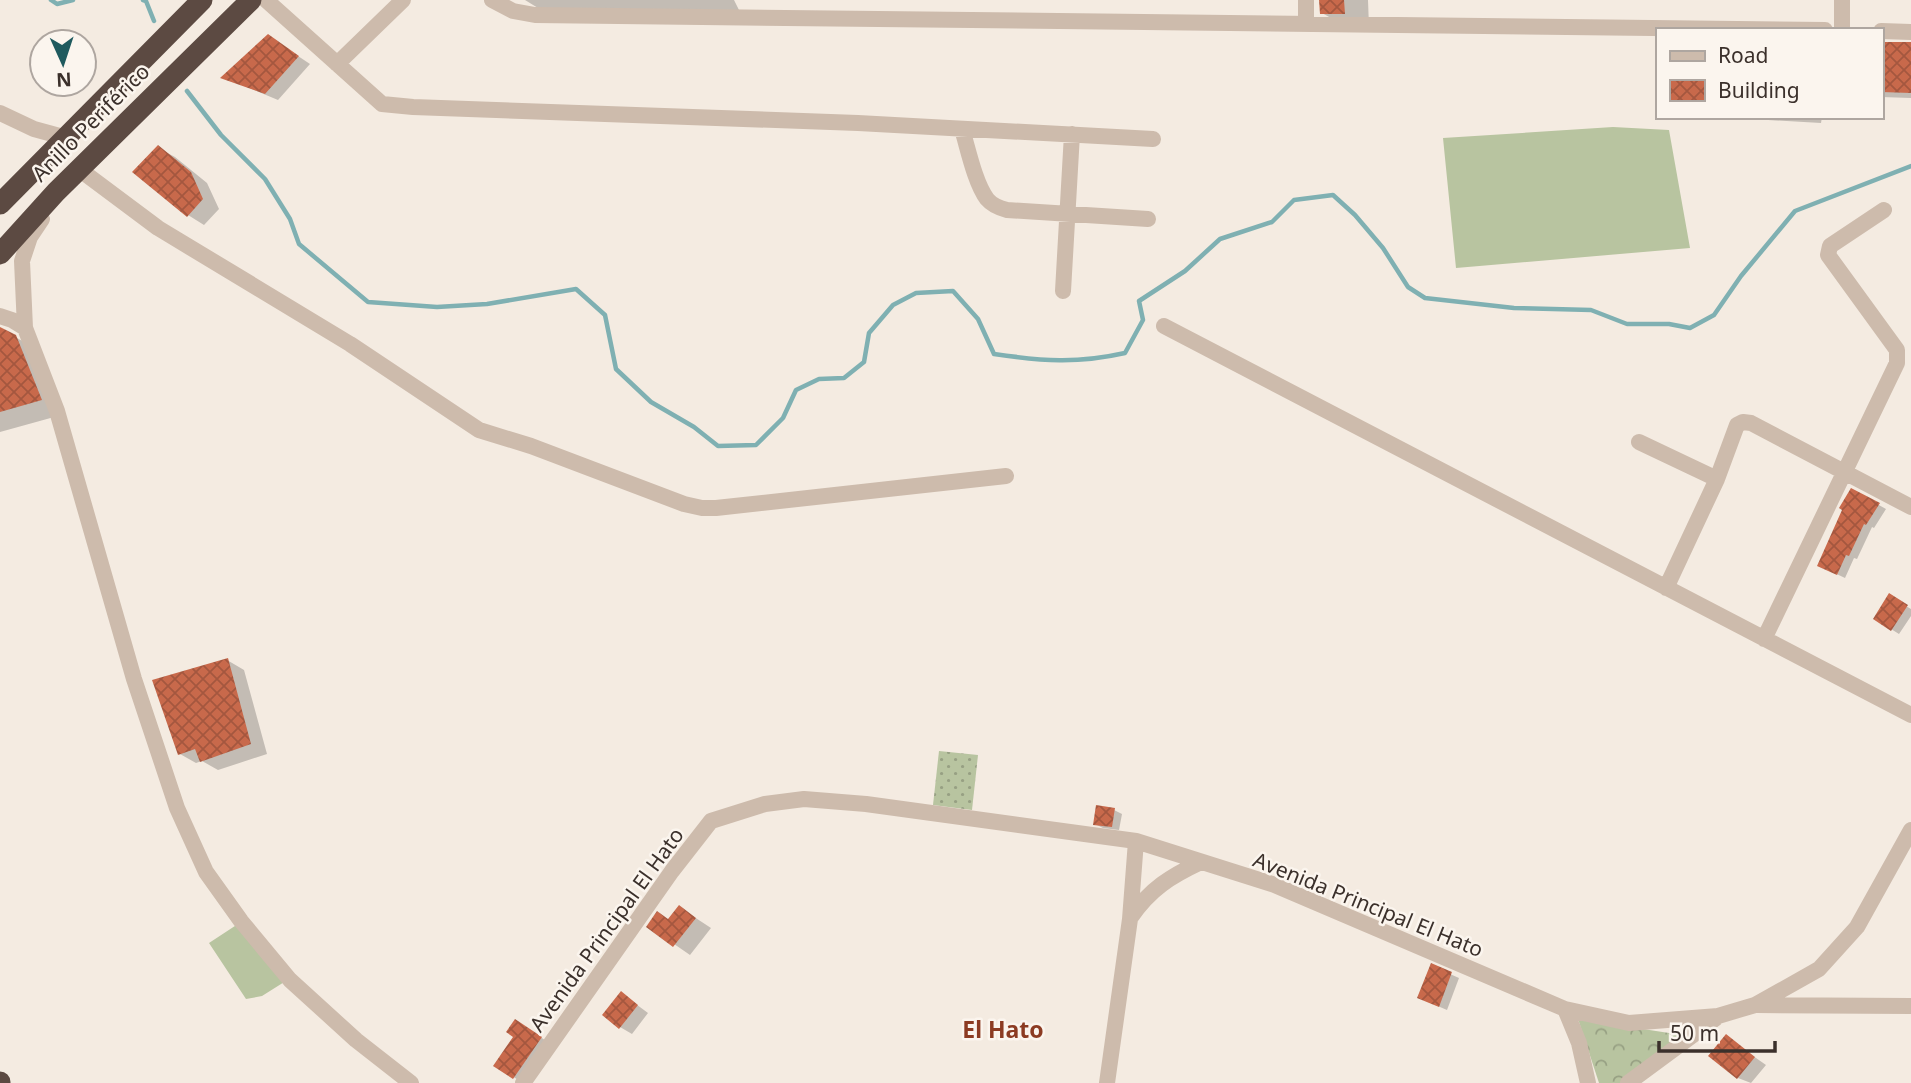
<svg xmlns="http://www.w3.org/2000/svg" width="1911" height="1083" font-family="'Noto Sans',sans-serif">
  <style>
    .grass { fill: url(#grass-dots) }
    .park { fill: url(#park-crowns) }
    .pitch { fill: #b8c4a0 }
    .shadow { fill: #0003 }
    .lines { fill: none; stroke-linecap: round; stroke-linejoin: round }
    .stream { stroke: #7fb0b2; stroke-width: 4.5 }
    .building { fill: url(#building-cross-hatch) }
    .minor { stroke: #cdbbac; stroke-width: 16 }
    .highway { stroke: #5c4a42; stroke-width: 21 }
    .labels { text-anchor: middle; stroke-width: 5; stroke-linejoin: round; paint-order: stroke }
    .street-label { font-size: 21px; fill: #3b302b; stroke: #fbf5ee }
    .neighbourhood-label { font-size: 23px; font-weight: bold; fill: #8c3b22; stroke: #fbf5ee }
  </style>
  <defs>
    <pattern id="grass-dots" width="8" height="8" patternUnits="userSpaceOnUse" patternTransform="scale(1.75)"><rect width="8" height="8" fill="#b8c4a0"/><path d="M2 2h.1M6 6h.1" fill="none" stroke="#97a083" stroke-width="1.8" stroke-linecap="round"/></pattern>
    <pattern id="park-crowns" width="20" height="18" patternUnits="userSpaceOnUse" patternTransform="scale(1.75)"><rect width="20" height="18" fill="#b8c4a0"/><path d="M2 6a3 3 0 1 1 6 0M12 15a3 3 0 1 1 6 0" fill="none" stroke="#97a083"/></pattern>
    <pattern id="building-cross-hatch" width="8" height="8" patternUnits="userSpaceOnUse" patternTransform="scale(1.75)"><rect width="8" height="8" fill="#c8694b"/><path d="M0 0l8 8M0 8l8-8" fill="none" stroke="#a4573f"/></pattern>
  </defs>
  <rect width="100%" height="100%" fill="#f4ebe1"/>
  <path class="grass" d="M939 751 978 755 972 810 933 805Z"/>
  <path class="park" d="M1578 1019 1682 1035 1620 1083H1599Z"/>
  <path class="pitch" d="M1613 127 1669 130 1690 248 1456 268 1443 138Z
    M241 922 289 979 262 996 246 999 209 943Z"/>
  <path class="shadow" d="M525 0H734L740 12 538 8Z
    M1322 0H1368L1369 27H1347L1322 13Z
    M1881 43 1911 44V98L1881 97Z
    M280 44 310 64 278 100 223 77Z
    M1764 117H1822L1821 123 1768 120Z
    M158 148 175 157 207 183 219 209 204 225 188 215Z
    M0 329 41 351 65 414 0 432Z
    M1852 490 1886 509 1874 528 1872 527 1857 559 1854 558 1845 578 1826 569Z
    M1889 596 1911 609V616L1899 634 1875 619Z
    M227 660 244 670 267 754 218 770 202 761 196 763 180 754Z
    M1114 810 1122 814 1119 830 1103 828 1095 824Z
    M679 907 711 928 690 955 648 926 669 920Z
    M1432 966 1459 978 1447 1010 1419 998Z
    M621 993 648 1013 632 1034 620 1027Z
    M525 1027 551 1044 523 1083 496 1066Z
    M1726 1037 1766 1065 1751 1083 1738 1078 1711 1056Z"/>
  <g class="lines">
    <path class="stream" d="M51 0 57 4 73 0
      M143 0 146 1 154 21
      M187 91 221 135 265 179 290 219 299 244 368 302 437 307 487 304 576 289 605 315 616 369 651 402 694 427 718 446 756 445 783 418 796 390 819 379 844 378 864 362 869 333 893 305 916 293 953 291 978 319 994 354C1043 361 1076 364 1125 353L1143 320 1139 301 1185 271 1220 239 1272 222 1294 200 1333 195 1355 215 1383 248 1408 287 1425 298 1514 308 1591 310 1627 324H1669L1690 328 1714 315 1741 276 1795 211 1911 166"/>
  </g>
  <path class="building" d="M1319 0H1344L1345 14H1320Z
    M268 34 299 56 265 94 220 78Z
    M1881 42H1911V93L1881 92Z
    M158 145 191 172 203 199 187 217 132 172Z
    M0 327 16 335 42 400 0 412Z
    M1851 488 1880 503 1866 525 1864 524 1849 556 1846 555 1837 575 1817 566 1842 510 1839 508Z
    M1889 593 1908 605 1891 631 1873 619Z
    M228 658 251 744 200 762 195 749 178 755 152 680Z
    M1096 805 1115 808 1112 827 1093 825Z
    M679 905 696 918 673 947 646 927 657 911 668 919Z
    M1431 963 1452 972 1439 1007 1417 998Z
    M621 991 638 1005 619 1029 602 1015Z
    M515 1019 542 1037 513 1079 493 1066 513 1037 506 1032Z
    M1726 1034 1755 1057 1737 1079 1708 1056Z"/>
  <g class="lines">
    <path class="minor" d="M266 0 382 104 413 107 858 123 1153 139
      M492 0 513 11 535 15 1825 30
      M1306 0V24
      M1842 30V0
      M1881 31 1911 32
      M337 64 403 0
      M0 113 34 129 67 138
      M962 129C968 149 975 183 987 199 992 205 999 208 1007 210L1148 219
      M79 169 158 228 350 344 479 430 531 446 684 504 702 508H716L1006 476
      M42 219 30 237 22 261 25 328 57 411 134 679 177 808 206 872 241 921 290 980 356 1040 411 1083
      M1063 291 1072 134
      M0 316 12 320 25 328
      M1164 326 1911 715
      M1639 442 1717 479
      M1666 588 1717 479 1737 425 1743 422 1751 423 1911 507
      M1764 639 1897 363V350L1828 255 1830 246 1884 210
      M1131 917C1150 889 1171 876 1201 862
      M1757 1005 1911 1006
      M1565 1009 1579 1043 1588 1083
      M523 1083 672 871 711 821 765 804 804 799 866 804 1136 841 1272 884 1565 1009 1629 1023 1718 1016 1755 1005 1819 969 1857 927 1911 830
      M1107 1083 1130 919 1136 841
      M1628 1083 1716 1018"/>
    <path class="highway" d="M0 204 202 0
      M0 254 56 192 251 0
      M0 1082V1083"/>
  </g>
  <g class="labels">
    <g class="street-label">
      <text transform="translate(91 123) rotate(-45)" y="7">Anillo Periférico</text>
      <text transform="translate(1368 905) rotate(22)" y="7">Avenida Principal El Hato</text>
      <text transform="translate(607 930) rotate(-54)" y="7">Avenida Principal El Hato</text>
    </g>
    <g class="neighbourhood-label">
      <text x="1003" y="1038">El Hato</text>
    </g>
  </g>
  <rect x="1656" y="28" width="228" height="91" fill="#fbf5ee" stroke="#aea6a0" stroke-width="2"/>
  <rect x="1670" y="51" width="35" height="10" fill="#cdbbac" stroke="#aea6a0" stroke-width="2"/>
  <text x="1718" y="63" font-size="21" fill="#3b302b">Road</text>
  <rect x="1670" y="80" width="35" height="21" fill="url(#building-cross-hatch)" stroke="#aea6a0" stroke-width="2"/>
  <text x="1718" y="98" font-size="21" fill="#3b302b">Building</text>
  <g transform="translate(63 63) rotate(177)"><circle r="33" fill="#fbf5ee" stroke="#aea6a0" stroke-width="2"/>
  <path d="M0-5L12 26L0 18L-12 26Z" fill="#1f5a5e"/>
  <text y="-10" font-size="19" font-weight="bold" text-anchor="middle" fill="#3b302b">N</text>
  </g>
  <path d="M1659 1041v10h116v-10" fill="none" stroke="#3b302b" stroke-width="3.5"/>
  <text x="1670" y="1041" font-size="21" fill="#3b302b" stroke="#fbf5ee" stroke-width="5" paint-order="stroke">50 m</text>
</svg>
